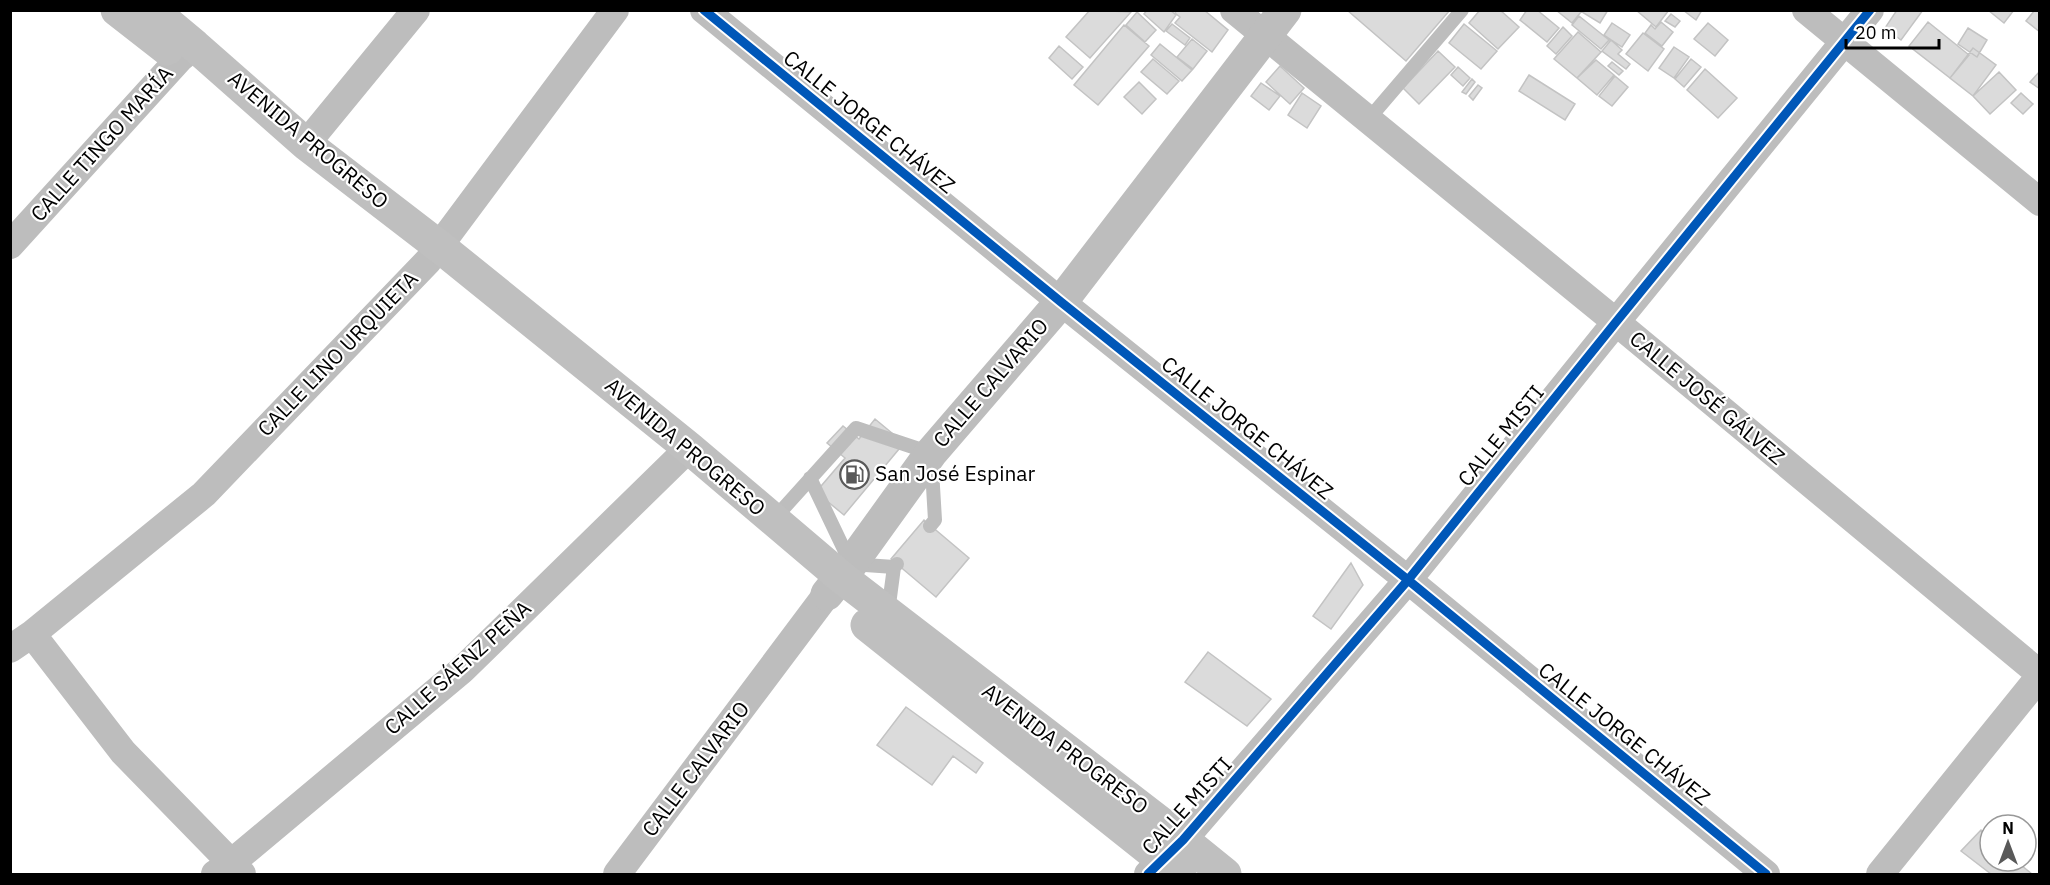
<svg xmlns="http://www.w3.org/2000/svg" width="2050" height="885" font-family="'IBM Plex Sans',sans-serif">
  <style>
    .building { fill: #dbdbdb; stroke: #c3c3c3; stroke-width: 1.5 }
    .lines { fill: none; stroke-linecap: round; stroke-linejoin: round }
    .service { stroke: #bdbdbd; stroke-width: 14 }
    .minor { stroke: #bdbdbd; stroke-width: 28 }
    .tertiary { stroke: #bdbdbd; stroke-width: 33 }
    .secondary { stroke: #bfbfbf; stroke-width: 33 }
    .cycleway-casing { stroke: #fff; stroke-width: 13 }
    .cycleway { stroke: #0057b8; stroke-width: 9 }
    .labels { text-anchor: middle; stroke-width: 4.5; stroke-linejoin: round; paint-order: stroke }
    .street-label { font-size: 21px; fill: #000; stroke: #fff }
    .poi-label { font-size: 21px; fill: #000; stroke: #fff; text-anchor: start }
  </style>
  <rect width="100%" height="100%" fill="#fff"/>
  <path class="building" d="M1090 10 1131 12 1090 58 1066 37Z
    M1147 10H1170L1176 15 1164 32 1144 14Z
    M1177 10H1204L1228 30 1212 52 1175 23 1180 17 1175 13Z
    M1347 10H1450L1406 61Z
    M1480 10H1500L1519 27 1498 49 1469 23Z
    M1527 10H1537L1559 28 1547 42 1520 20Z
    M1556 10H1578L1581 12 1572 23Z
    M1583 10H1608L1600 23 1582 12Z
    M1636 10H1669L1656 27Z
    M1683 10H1702L1696 20Z
    M1897 10H1923L1901 40 1885 28Z
    M1988 10H2014L2004 23Z
    M2035 10H2040V32L2026 21Z
    M1137 12 1156 30 1145 42 1126 25Z
    M1671 14 1680 21 1675 27 1665 21Z
    M1579 16 1609 40 1601 49 1572 25Z
    M1661 22 1673 32 1662 46 1645 33 1651 25 1655 29Z
    M1928 22 1969 55 1950 78 1909 46Z
    M1612 23 1630 35 1622 47 1604 35Z
    M1708 23 1728 40 1715 56 1694 39Z
    M1172 24 1190 38 1185 45 1166 31Z
    M1464 24 1497 51 1481 69 1449 43Z
    M1124 25 1149 46 1098 105 1074 85Z
    M1563 27 1572 36 1556 54 1547 46Z
    M1968 28 1987 40 1977 57 1958 44Z
    M1578 32 1601 52 1577 78 1554 59Z
    M1643 33 1664 49 1648 71 1626 54Z
    M1192 39 1207 51 1193 69 1177 57Z
    M1611 40 1622 50 1618 54 1630 64 1626 69 1602 51Z
    M1160 44 1192 70 1182 81 1151 55Z
    M1059 46 1083 67 1072 79 1049 58Z
    M1674 47 1689 57 1674 78 1659 68Z
    M1973 48 1996 65 1973 96 1950 78Z
    M1438 51 1455 67 1419 104 1403 88Z
    M1153 59 1179 81 1167 94 1141 72Z
    M1691 59 1701 67 1684 87 1675 79Z
    M1596 60 1614 75 1597 95 1577 78Z
    M1612 62 1623 71 1619 75 1608 66Z
    M1280 66 1304 88 1290 104 1266 82Z
    M1458 67 1470 78 1463 86 1451 75Z
    M1705 69 1737 98 1718 118 1687 90Z
    M2040 71V89L2030 82Z
    M1999 72 2016 90 1990 114 1973 96Z
    M1529 75 1575 104 1565 120 1519 91Z
    M1615 76 1628 87 1612 106 1599 96Z
    M1472 79 1475 82 1466 94 1462 92Z
    M1139 82 1156 99 1142 114 1124 97Z
    M1261 83 1280 96 1269 110 1251 96Z
    M1478 85 1482 88 1473 100 1469 96Z
    M1302 93 1321 106 1307 128 1288 115Z
    M2021 93 2033 104 2023 114 2011 103Z
    M875 419 904 443 844 515 816 492 845 458 827 443 843 426 859 439Z
    M924 520 969 558 936 597 891 559Z
    M1351 563 1363 585 1331 629 1313 616Z
    M1208 652 1271 699 1247 726 1185 682Z
    M906 707 983 763 976 773 953 756 932 785 877 745Z
    M1981 830 1990 838V861H2016L2032 874H1991L1961 851Z"/>
  <g class="lines">
    <path class="service" d="M1367 121 1462 10
      M810 478 851 564 894 567 897 564
      M773 520 856 428 931 453 935 520 930 526
      M888 612 894 567"/>
    <path class="minor" d="M704 10 1061 302 1408 580 1766 874
      M1234 10 1616 322 2040 674
      M1806 10 2040 202
      M306 144 416 10
      M10 245 180 58 195 46
      M32 634 123 752 242 874
      M10 649 32 634 204 494 428 261 615 10
      M215 874 230 864 462 670 689 448
      M617 874 827 594
      M1148 874 1183 840 1408 580 1616 322 1870 10
      M1880 874 2040 676"/>
    <path class="tertiary" d="M827 594 851 564 931 453 1061 302 1285 10"/>
    <path class="secondary" d="M117 10 167 49
      M152 10 195 46 306 144 440 247 689 448 841 577 1183 840 1225 874
      M867 625 1180 874"/>
    <defs>
      <path id="cycleway" d="M704 10 1061 302 1408 580 1766 874
        M1148 874 1183 840 1408 580 1616 322 1870 10"/>
    </defs>
    <use href="#cycleway" class="cycleway-casing"/>
    <use href="#cycleway" class="cycleway"/>
  </g>
  <defs>
    <symbol id="fuel-ring" viewBox="-11 -11 22 22"><circle r="9.5" fill="#fff" stroke="#595959" stroke-width="1.5"/><path d="M-5.5-6h7V0h2V4h1.3V-2.5L3-4.5l.8-.8L6-3V5H2.5V1h-1V6h-7ZM-4.2-4.7v3.2H.2V-4.7Z" fill="#595959"/></symbol>
  </defs>
  <g fill-rule="evenodd">
    <use href="#fuel-ring" x="838" y="458" width="33" height="33"/>
  </g>
  <g class="labels">
    <g class="street-label">
      <text transform="translate(869 122) rotate(39)" y="7">CALLE JORGE CHÁVEZ</text>
      <text transform="translate(308 140) rotate(40)" y="7">AVENIDA PROGRESO</text>
      <text transform="translate(102 144) rotate(-48)" y="7">CALLE TINGO MARÍA</text>
      <text transform="translate(338 354) rotate(-46)" y="7">CALLE LINO URQUIETA</text>
      <text transform="translate(991 383) rotate(-49)" y="7">CALLE CALVARIO</text>
      <text transform="translate(1707 398) rotate(40)" y="7">CALLE JOSÉ GÁLVEZ</text>
      <text transform="translate(1247 428) rotate(39)" y="7">CALLE JORGE CHÁVEZ</text>
      <text transform="translate(1501 436) rotate(-51)" y="7">CALLE MISTI</text>
      <text transform="translate(685 447) rotate(40)" y="7">AVENIDA PROGRESO</text>
      <text transform="translate(458 668) rotate(-42)" y="7">CALLE SÁENZ PEÑA</text>
      <text transform="translate(1624 734) rotate(39)" y="7">CALLE JORGE CHÁVEZ</text>
      <text transform="translate(1065 749) rotate(37)" y="7">AVENIDA PROGRESO</text>
      <text transform="translate(696 769) rotate(-53)" y="7">CALLE CALVARIO</text>
      <text transform="translate(1187 806) rotate(-48)" y="7">CALLE MISTI</text>
    </g>
    <g class="poi-label">
      <text x="875" y="481">San José Espinar</text>
    </g>
  </g>
  <rect width="2050" height="885" fill="none" stroke="#000000" stroke-width="24"/>
  <g transform="translate(2008 843)"><circle r="28" fill="#ffffff" stroke="#999999" stroke-width="1.5"/>
  <path d="M0-4.5L10 22L0 15L-10 22Z" fill="#595959"/>
  <text y="-9" font-size="16" font-weight="bold" text-anchor="middle" fill="#000000">N</text>
  </g>
  <path d="M1846 39v9h93v-9" fill="none" stroke="#000000" stroke-width="3"/>
  <text x="1855" y="39" font-size="18" fill="#000000" stroke="#ffffff" stroke-width="4.5" paint-order="stroke">20 m</text>
</svg>
